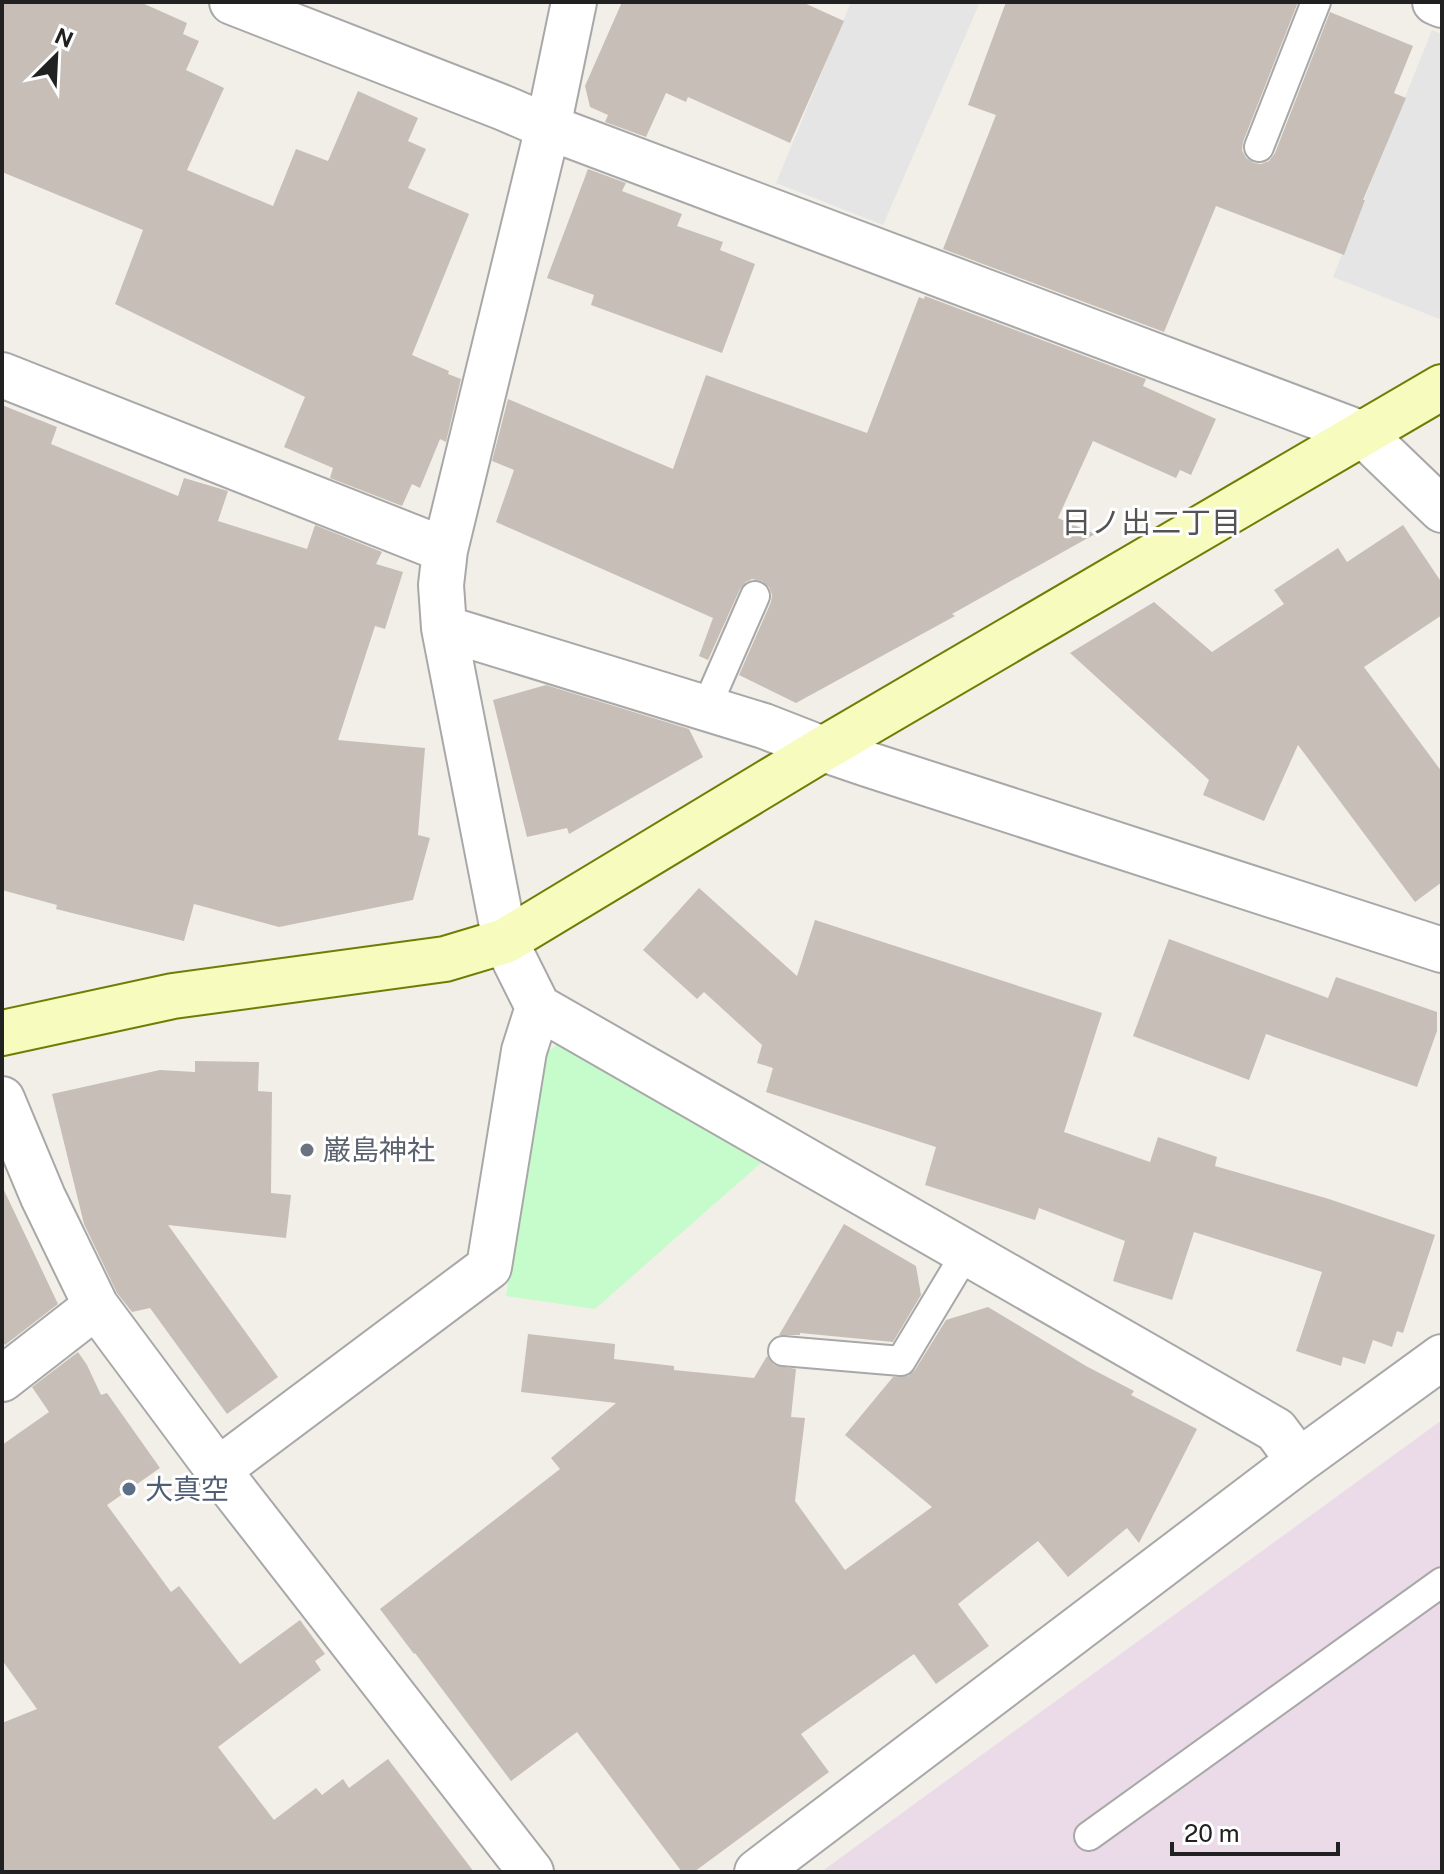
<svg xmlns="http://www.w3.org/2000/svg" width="1444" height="1874" font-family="'Public Sans','Noto Sans JP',sans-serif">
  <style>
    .industrial { fill: #ebdae8 }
    .park { fill: #c6fbcb }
    .parking { fill: #e5e5e5 }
    .building { fill: #c7beb7 }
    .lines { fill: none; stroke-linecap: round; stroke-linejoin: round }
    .lane-casing { stroke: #a8a8a8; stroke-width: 32 }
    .street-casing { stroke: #a8a8a8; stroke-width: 48 }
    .secondary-casing { stroke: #6f7e03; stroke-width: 48 }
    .lane { stroke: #fff; stroke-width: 28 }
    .street { stroke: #fff; stroke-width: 44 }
    .secondary { stroke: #f7fbbd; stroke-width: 44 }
    .worship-dot { fill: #6b7280; stroke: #fff; stroke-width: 3 }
    .service-dot { fill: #5c6f8a; stroke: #fff; stroke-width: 3 }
    .labels { text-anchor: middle; stroke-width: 6; stroke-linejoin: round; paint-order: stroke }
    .worship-label { font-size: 28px; fill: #5b616d; stroke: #fff; text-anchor: start }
    .service-label { font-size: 28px; fill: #4e5e75; stroke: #fff; text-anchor: start }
    .neighbourhood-label { font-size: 30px; fill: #545454; stroke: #fff }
  </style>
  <rect width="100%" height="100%" fill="#f2efe8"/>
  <path class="industrial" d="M1442 1420V1872H821Z"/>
  <path class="park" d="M560 1042 761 1163 595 1309 506 1296 543 1056Z"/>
  <path class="parking" d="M851 2H980L883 225 776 183Z
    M1432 30 1442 35V320L1333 277Z"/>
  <path class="building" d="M2 2H140L187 23 183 34 199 41 186 70 224 88 187 170 273 206 296 149 328 161 358 91 418 118 408 141 426 149 408 188 469 214 412 355 449 371 448 374 461 379 446 442 440 439 420 488 412 484 402 506 330 478 333 468 284 447 305 397 115 304 143 230 2 172Z
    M622 2H802L844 21 790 143 688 97 686 102 666 93 646 137 605 122 608 115 590 107 585 86Z
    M1006 2H1298L1243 142 1242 150 1246 158 1254 163 1261 164 1269 161 1275 153 1330 12 1413 46 1394 93 1406 98 1363 200H1365L1344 255 1216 206 1164 332 943 249 996 115 968 105Z
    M588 169 626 183 622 191 682 214 677 226 723 242 720 250 755 264 722 353 591 305 594 295 547 278Z
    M925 296 1146 379 1143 386 1216 419 1191 475 1180 470 1176 478 1093 441 1058 518 1095 534 952 614 955 616 796 703 739 675 771 602 772 595 769 587 762 581 752 579 746 582 740 589 708 660 699 656 713 618 496 522 514 470 492 461 508 399 673 469 706 375 867 433 919 297 924 299Z
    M2 405 57 427 51 444 178 496 184 478 228 491 218 521 307 549 315 525 382 552 376 564 403 572 385 629 375 626 338 740 425 748 418 835 430 838 413 900 279 927 194 904 184 941 56 909 57 905 2 890Z
    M1403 525 1442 583V615L1364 667 1442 772V882L1415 902 1298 745 1264 821 1203 795 1209 780 1070 653 1154 602 1212 652 1284 604 1274 590 1338 548 1347 562Z
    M546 685 689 729 703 757 569 834 567 828 527 837 493 700Z
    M699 888 797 976 815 920 1102 1013 1064 1132 1150 1162 1158 1137 1217 1157 1215 1166 1329 1199 1435 1235 1403 1333 1397 1331 1392 1347 1373 1340 1365 1364 1343 1357 1341 1366 1296 1351 1322 1272 1194 1232 1172 1300 1113 1281 1125 1241 1039 1208 1035 1220 925 1185 936 1147 766 1092 773 1068 757 1063 762 1045 704 992 697 999 643 950Z
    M1169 939 1328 998 1336 977 1437 1012V1031L1417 1087 1266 1034 1249 1080 1133 1036Z
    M195 1061 259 1062 258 1091 272 1092 271 1193 291 1195 286 1238 168 1225 278 1377 227 1414 150 1308 132 1312 117 1293 84 1224 52 1094 160 1070 195 1072Z
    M2 1186 58 1304 5 1345 2 1341Z
    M844 1224 916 1266 921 1295 893 1342 800 1333V1335H779Z
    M988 1307 1086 1366 1134 1391 1131 1395 1197 1429 1139 1543 1127 1528 1068 1577 1038 1541 958 1604 989 1646 936 1684 914 1654 801 1734 829 1772 694 1872H682L577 1732 511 1781 415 1653 414 1654 380 1609 560 1469 551 1458 616 1403 521 1392 528 1334 615 1344 614 1359 674 1366V1370L754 1378 767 1356 774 1365 796 1369 791 1417 805 1418 795 1501 845 1570 932 1507 845 1435 893 1377 908 1376 915 1370 946 1320Z
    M78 1352 87 1365 101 1395 107 1393 160 1468 107 1505 171 1592 179 1586 240 1664 300 1620 325 1654 315 1661 321 1670 218 1747 274 1820 316 1788 322 1795 343 1779 349 1788 388 1759 474 1872H2V1723L37 1709 2 1660V1445L49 1412 32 1387Z"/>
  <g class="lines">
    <defs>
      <path id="lane" d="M1259 147 1316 2
        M706 708 755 596
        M783 1351 901 1361 966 1253
        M1089 1836 1442 1582"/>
      <path id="street" d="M232 2 504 108 548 127 1363 434 1442 510
        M574 2 548 127 445 550 441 585 444 628 505 941 538 1007 1276 1430 1299 1461
        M1435 2 1442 5
        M2 375 445 550
        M444 628 764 726 823 749 867 764 1442 950
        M2 1099 43 1197 96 1306 218 1470 531 1872
        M2 1379 96 1306
        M218 1470 489 1267 524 1051 538 1007
        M757 1872 1299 1461 1442 1357"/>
      <path id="secondary" d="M2 1033 173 996 445 959 505 941 823 749 1442 387"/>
    </defs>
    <use href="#lane" class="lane-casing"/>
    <use href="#street" class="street-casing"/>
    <use href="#secondary" class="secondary-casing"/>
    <use href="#lane" class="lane"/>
    <use href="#street" class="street"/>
    <use href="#secondary" class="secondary"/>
  </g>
  <circle class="worship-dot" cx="307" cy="1150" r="8"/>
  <circle class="service-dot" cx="129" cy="1489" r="8"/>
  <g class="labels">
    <g class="worship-label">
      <text x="323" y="1160">巌島神社</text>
    </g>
    <g class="service-label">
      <text x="145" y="1499">大真空</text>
    </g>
    <g class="neighbourhood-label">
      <text x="1151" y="533">日ノ出二丁目</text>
    </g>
  </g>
  <rect width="1444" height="1874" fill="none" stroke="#212121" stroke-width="8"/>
  <g transform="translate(56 56) rotate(24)" stroke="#ffffff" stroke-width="6" paint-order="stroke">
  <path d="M0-6L14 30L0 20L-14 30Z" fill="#212121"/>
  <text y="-12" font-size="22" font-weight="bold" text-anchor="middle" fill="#212121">N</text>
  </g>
  <path d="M1172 1842v12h166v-12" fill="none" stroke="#212121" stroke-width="4"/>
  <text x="1184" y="1842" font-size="24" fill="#212121" stroke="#ffffff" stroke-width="6" paint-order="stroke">20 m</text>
</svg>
